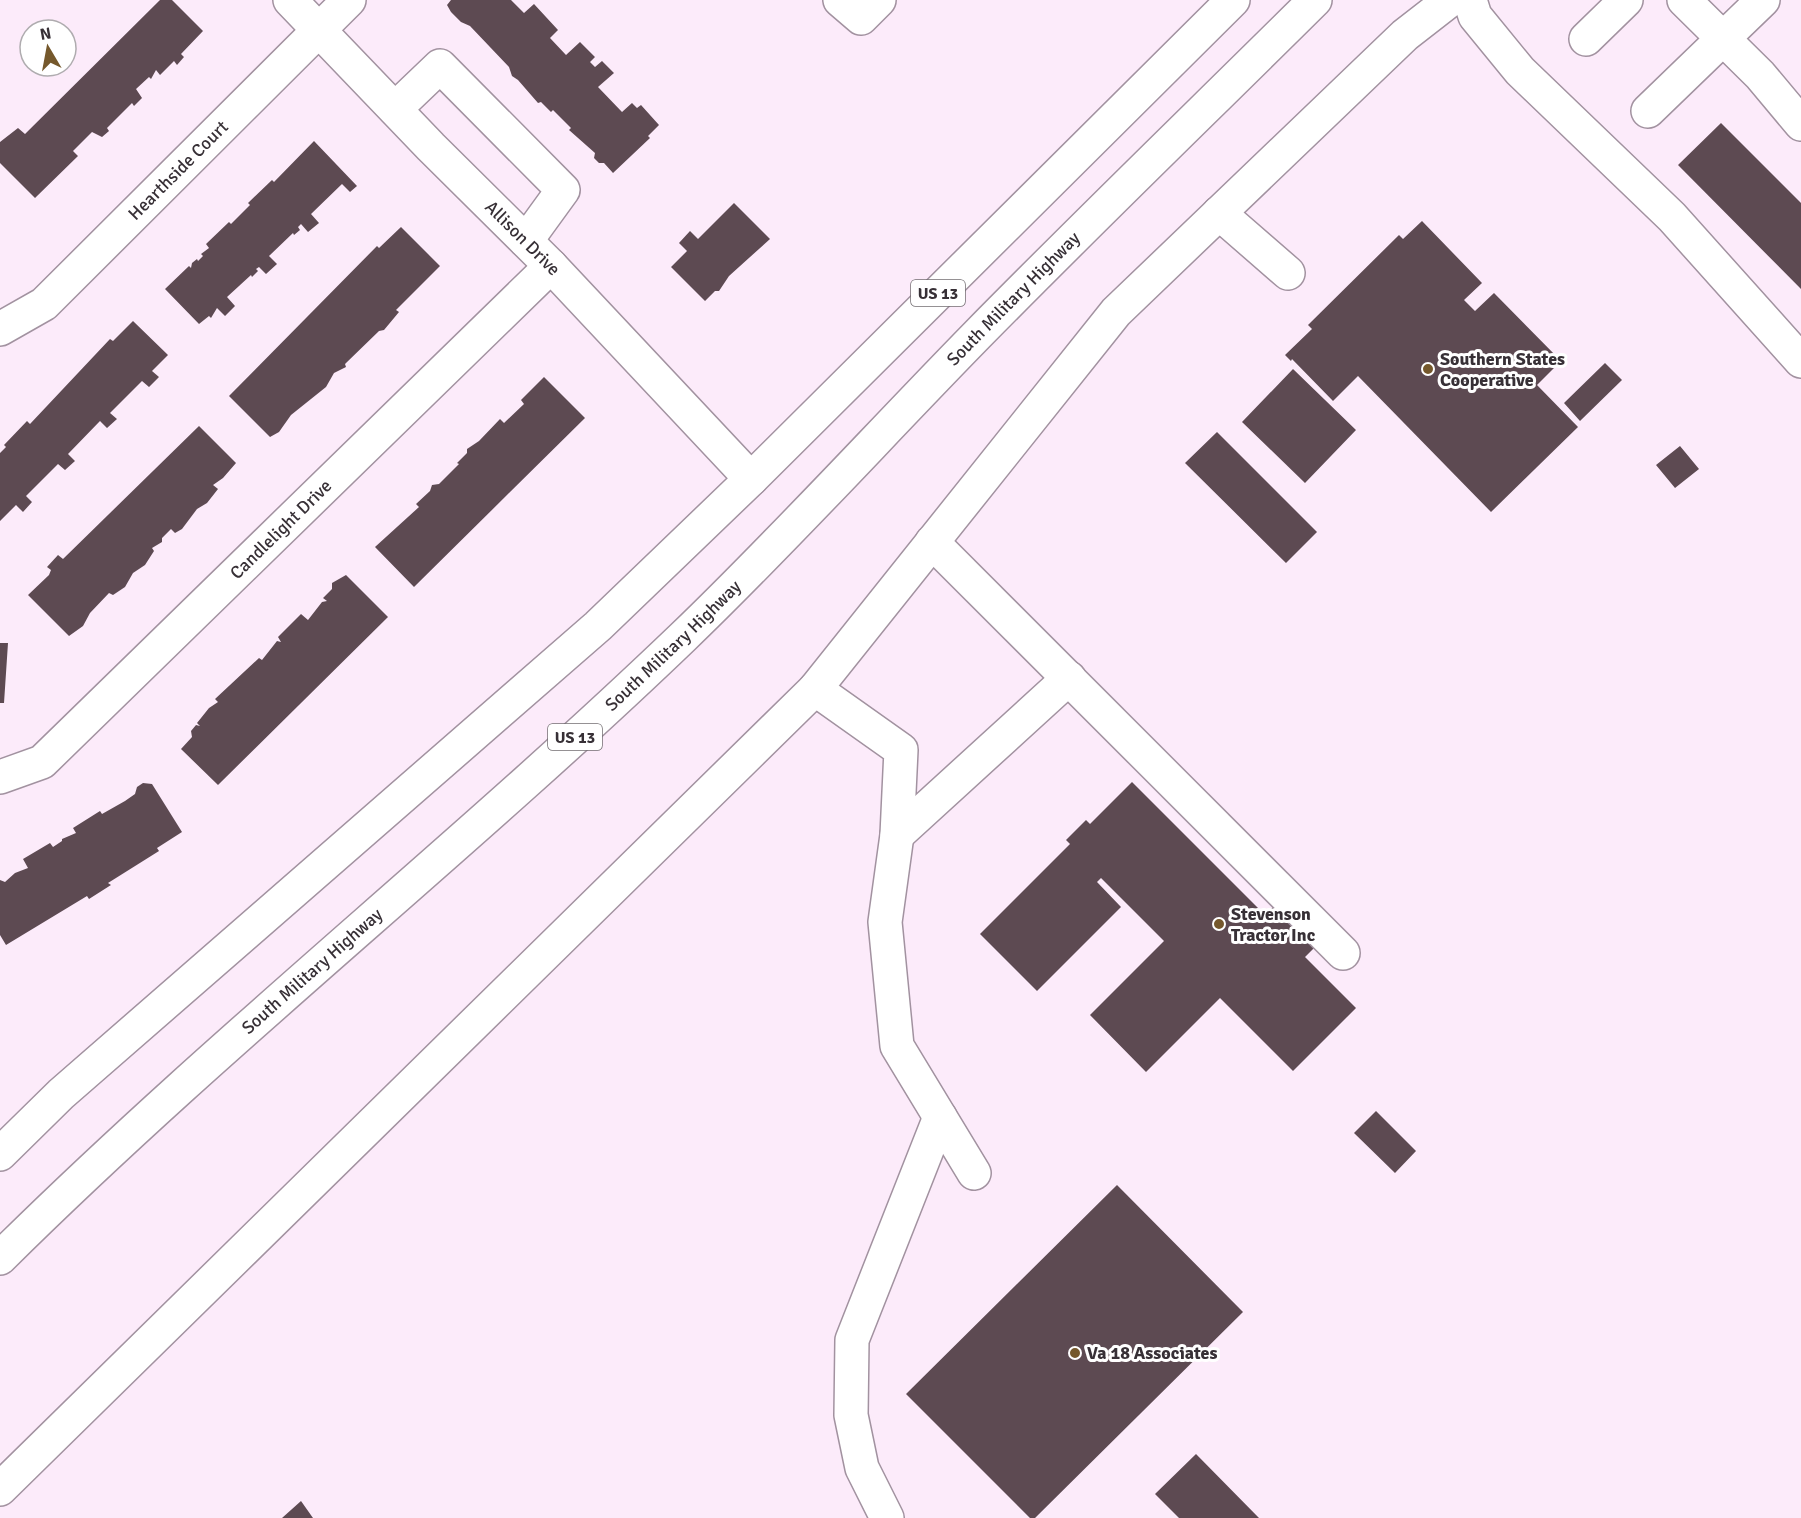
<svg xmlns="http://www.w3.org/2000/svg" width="1801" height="1518" font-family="Signika,sans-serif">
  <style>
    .building { fill: #5d4a52 }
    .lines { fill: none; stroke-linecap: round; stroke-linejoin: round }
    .minor-casing { stroke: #a292a0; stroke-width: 36 }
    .major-casing { stroke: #a292a0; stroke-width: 36 }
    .minor { stroke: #fff; stroke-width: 33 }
    .major { stroke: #fff; stroke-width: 33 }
    .poi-dot { fill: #75582c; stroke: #fff; stroke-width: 2 }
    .labels { text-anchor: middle; stroke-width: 6; stroke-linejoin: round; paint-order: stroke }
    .shield { fill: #fff; stroke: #736e72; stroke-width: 1.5 }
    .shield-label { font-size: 16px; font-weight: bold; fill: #373036 }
    .street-label { font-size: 18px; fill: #373036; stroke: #fff }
    .poi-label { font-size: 18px; font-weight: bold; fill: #373036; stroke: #fff; text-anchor: start }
  </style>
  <rect width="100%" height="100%" fill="#fcebfa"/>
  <path class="building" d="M160 0H172L203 31 181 54 184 57 177 65 174 61 160 75 156 70 151 79 149 77 136 89 142 98 134 106 132 103 107 128 109 131 102 137 92 132 73 151 78 156 35 198 0 163V142L18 128 25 134Z
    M451 0H511L524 13 534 4 558 30 550 38 566 55 580 42 595 57 590 62 595 67 602 61 614 73 598 87 622 112 632 103 637 108 641 105 659 125 648 136 650 138 613 173 604 163H599L594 158 595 153 569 130 571 128 553 110 551 112 541 102 538 103 518 80 512 76 509 67 470 26 461 22 451 12 447 5Z
    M1721 123 1801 203V289L1678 165Z
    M314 141 357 186 350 192 342 184 311 214 319 223 308 232 301 224 298 227 300 230 294 235 293 233 269 256 277 264 266 274 259 267 256 269 258 271 252 277 251 275 227 297 235 306 225 316 217 308 211 318 209 316 199 324 165 289 189 266 191 268 192 263 197 259 198 261 203 256 201 254 209 248 206 244 229 222 231 224 250 205 248 203 272 180 274 182Z
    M734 203 770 239 729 276 719 291H715L705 301 671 267 687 251 679 243 690 231 698 239Z
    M1422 221 1482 283 1464 300 1475 311 1494 293 1561 361 1537 385 1578 427 1491 512 1358 376 1333 401 1292 359 1291 361 1285 355 1312 329 1308 325 1399 235 1403 239Z
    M401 227 440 266 396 310 399 312 384 330 379 331 345 364 346 367 334 373 326 387 291 415 279 432 270 437 229 396 377 246 379 248Z
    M133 321 168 355 152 371 159 377 149 387 142 381 110 413 117 419 107 428 100 421 68 454 75 461 65 470 58 464 26 496 32 502 23 512 16 505 0 521V453L6 447 4 445 27 421 30 424 110 339 113 341Z
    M1605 363 1622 380 1580 421 1564 403Z
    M1293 369 1356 430 1305 483 1242 422Z
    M544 377 585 418 414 587 375 547 419 507 416 504 430 491 432 485 439 484 459 464 457 463 467 453V449L479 441 500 419 504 423 524 404 521 400Z
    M199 426 236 463 223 478 213 485 218 489 207 503 197 509 182 529 175 533 171 529 162 538V542L152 548 154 551 145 565 133 573 125 587 113 595 109 593 90 613 83 626 69 636 28 595 49 575 51 570 47 567 58 555 63 559Z
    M1217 432 1317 532 1286 563 1185 463Z
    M1680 446 1699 469 1675 488 1656 465Z
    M346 575 388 617 218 785 181 749 192 737 191 731 196 725 200 726 197 723 209 708 218 702 215 699 259 658 262 660 277 641 281 642 278 637 301 614 308 620 322 602 327 601 323 598 332 589V583Z
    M0 643H8L4 703H0Z
    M1132 782 1265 915 1273 907 1314 948 1305 957 1356 1008 1293 1071 1220 998 1146 1072 1090 1015 1164 941 1101 878 1097 882 1121 907 1037 991 980 934 1070 844 1066 840 1086 820 1090 824Z
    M143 783 152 784 182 832 157 848 159 851 108 883 111 885 89 899 87 896 6 945 0 935V880L5 882 15 873 28 868 23 859 50 843 53 847 62 841V839L76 833 73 828 100 811 102 814 125 801 135 794 137 787Z
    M1376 1111 1416 1151 1395 1173 1354 1133Z
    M1117 1185 1243 1312 1035 1518H1030L906 1394Z
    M1196 1454 1259 1518H1179L1155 1494Z
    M301 1501 313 1518H282Z"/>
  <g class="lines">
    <defs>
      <g id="minor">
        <path id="s1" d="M290 0 431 147 551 266 751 479"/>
        <path d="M840 0 861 18 879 0"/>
        <path d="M1470 0 1475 16 1520 71 1672 217 1801 361"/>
        <path d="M1684 0 1760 75 1801 124"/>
        <path d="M1586 39 1626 0"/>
        <path d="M395 109 440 66 563 190 526 241"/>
        <path d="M1648 111 1763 0"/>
        <path d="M1219 213 1288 273"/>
        <path id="s2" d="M0 329 44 304 349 0"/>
        <path d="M932 542 1343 953"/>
        <path d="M815 689 901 750 897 835 885 922 897 1046 974 1173"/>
        <path id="s3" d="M0 777 42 762 551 266"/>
        <path d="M897 835 1069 678"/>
        <path d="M0 1489 815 689 1116 312 1405 35 1450 0"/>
        <path d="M887 1518 862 1468 851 1415 852 1340 940 1117"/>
      </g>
      <g id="major">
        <path d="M0 1154 61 1094 598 626 751 479 1233 0"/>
        <path id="s4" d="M0 1258C219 1041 461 850 683 637 784 540 879 435 977 335 1088 222 1202 112 1315 0"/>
      </g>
    </defs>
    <use href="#minor" class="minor-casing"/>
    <use href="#major" class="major-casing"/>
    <use href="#minor" class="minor"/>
    <use href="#major" class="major"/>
  </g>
  <g class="poi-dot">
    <circle cx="1428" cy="369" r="6"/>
    <circle cx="1219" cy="924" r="6"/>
    <circle cx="1075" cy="1353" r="6"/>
  </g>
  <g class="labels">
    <g class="shield">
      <rect x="911" y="280" width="54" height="26" rx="4.5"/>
      <rect x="548" y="724" width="54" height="26" rx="4.5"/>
    </g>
    <g class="shield-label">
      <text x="938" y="299">US 13</text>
      <text x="575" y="743">US 13</text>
    </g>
    <g class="street-label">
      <text dy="6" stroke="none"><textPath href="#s2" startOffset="240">Hearthside Court</textPath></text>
      <text dy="6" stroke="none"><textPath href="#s1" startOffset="333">Allison Drive</textPath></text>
      <text dy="6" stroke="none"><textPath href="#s4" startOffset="1396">South Military Highway</textPath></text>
      <text dy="6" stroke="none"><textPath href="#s3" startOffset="378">Candlelight Drive</textPath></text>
      <text dy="6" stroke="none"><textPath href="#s4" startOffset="910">South Military Highway</textPath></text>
      <text dy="6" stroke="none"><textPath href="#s4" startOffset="424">South Military Highway</textPath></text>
    </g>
    <g class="poi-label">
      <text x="1440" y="365">Southern States<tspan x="1440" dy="21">Cooperative</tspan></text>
      <text x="1231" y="920">Stevenson<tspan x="1231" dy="21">Tractor Inc</tspan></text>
      <text x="1087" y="1359">Va 18 Associates</text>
    </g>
  </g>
  <g transform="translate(48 48) rotate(350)"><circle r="28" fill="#ffffff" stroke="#afacaf" stroke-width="1.5"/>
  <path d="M0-4.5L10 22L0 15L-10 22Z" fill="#75582c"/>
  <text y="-9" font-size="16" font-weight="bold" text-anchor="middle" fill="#373036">N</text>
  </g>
</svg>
